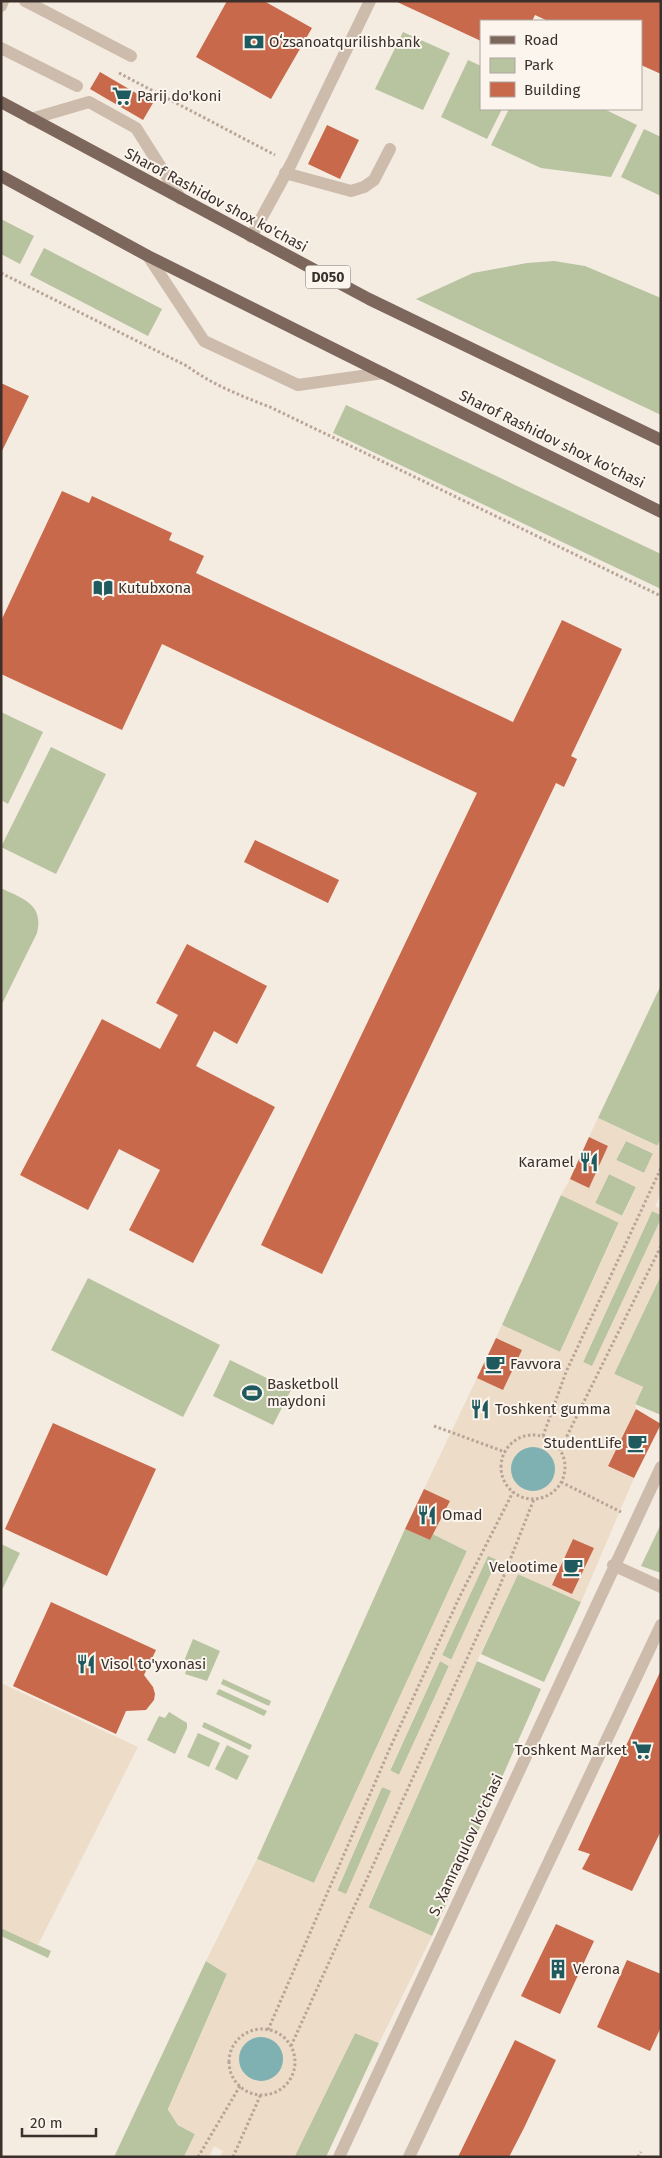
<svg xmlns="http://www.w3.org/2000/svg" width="662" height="2158" font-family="'Fira Sans',sans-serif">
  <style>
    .green { fill: #b8c4a0 }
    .plaza { fill: #ecdcc8; fill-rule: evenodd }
    .water { fill: #7fb0b2 }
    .building { fill: #c8694b }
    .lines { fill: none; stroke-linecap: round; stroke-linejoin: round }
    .path { stroke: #b9a596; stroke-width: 3; stroke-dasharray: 2.5 2.5; stroke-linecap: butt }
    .lane { stroke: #cdbbac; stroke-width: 12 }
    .street { stroke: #cdbbac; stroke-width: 12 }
    .primary { stroke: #7d675c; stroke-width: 12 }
    .labels { text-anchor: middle; stroke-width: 4; stroke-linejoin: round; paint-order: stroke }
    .shield { fill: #fbf5ee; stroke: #756b66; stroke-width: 1 }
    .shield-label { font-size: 14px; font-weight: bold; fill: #3b302b }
    .poi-label { font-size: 15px; fill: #3b302b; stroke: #fbf5ee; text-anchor: start }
    .street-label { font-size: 15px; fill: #3b302b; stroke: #fbf5ee }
  </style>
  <rect width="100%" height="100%" fill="#f4ebe1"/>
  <path class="green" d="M403 32 450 53 423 110 375 89Z
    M468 60 481 66V109H502L487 139 441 117Z
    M509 109H604L637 125 611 177 541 168 491 145Z
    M644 129 661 137V196L621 177Z
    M1 219 34 236 20 264 1 254Z
    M44 248 162 309 148 336 30 275Z
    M554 261 585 266 661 298V415L416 299 473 273 527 263Z
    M346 405 661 554V589L333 433Z
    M1 712 43 732 8 804 1 800Z
    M51 747 106 774 56 874 1 847Z
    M1 888C23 899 44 904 37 933L1 1006Z
    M661 985V1139L658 1146 598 1118Z
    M626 1141 654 1154 644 1173 616 1160Z
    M609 1174 636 1187 622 1216 595 1203Z
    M561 1195 619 1222 560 1352 502 1325Z
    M652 1211 661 1215V1219L592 1367 583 1362Z
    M661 1275V1415L635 1404 643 1387 614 1374Z
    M88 1278 220 1345 183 1417 51 1350Z
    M230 1360 291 1390 273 1425 213 1396Z
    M661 1524V1573L641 1566Z
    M405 1529 430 1540 433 1534 467 1551 314 1883 257 1859Z
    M1 1544 20 1553 1 1592Z
    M488 1555 498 1560 452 1660 442 1655Z
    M518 1574 581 1602 544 1682 481 1654Z
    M193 1639 220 1651 207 1681 185 1674 187 1668 182 1666Z
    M440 1661 449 1666 399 1775 390 1771Z
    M477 1661 541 1689 432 1936 368 1908Z
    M223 1679 271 1701 269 1706 221 1684Z
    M219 1689 267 1711 264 1716 216 1694Z
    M169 1712 187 1723V1728L175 1754 147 1740 159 1716 165 1718Z
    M204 1722 252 1745 250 1750 202 1727Z
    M198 1733 220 1743 209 1767 187 1757Z
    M227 1745 249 1756 237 1780 215 1769Z
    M382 1787 392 1790 346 1895 337 1891Z
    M1 1928 51 1951 48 1958 1 1936Z
    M206 1961 227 1974 168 2109 178 2125 195 2134 184 2157H114Z
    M355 2033 379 2043 326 2157H294Z"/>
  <path class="plaza" d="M598 1118 657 1146 661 1139V1193L655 1206 661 1209V1215L652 1211 583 1362 592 1366 661 1219V1275L614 1374 643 1387 635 1404 636 1409 608 1465 634 1478 581 1602 518 1574 477 1661 368 1907 432 1936 379 2043 355 2033 295 2156 220 2157 223 2151 214 2146 209 2157H184L195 2134 178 2125 168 2110 227 1974 206 1961 257 1859 314 1883 467 1551 433 1534 450 1501 424 1489 477 1378 522 1350 496 1338 502 1325 560 1352 619 1223 561 1195 570 1179 589 1187 608 1146 589 1137ZM626 1141 653 1153 644 1173 616 1160ZM609 1174 636 1187 623 1216 595 1203ZM540 1448 551 1456 555 1470 549 1484 536 1490 516 1483 511 1469 512 1462 520 1451ZM488 1556 497 1560 451 1660 442 1655ZM440 1661 449 1666 399 1775 390 1770ZM382 1787 391 1791 346 1894 337 1890ZM268 2038 279 2046 257 2080 244 2073 239 2060 240 2052 248 2041Z
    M1 1683 138 1747 38 1945 1 1928Z"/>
  <path class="water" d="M511 1469a22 22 0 1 1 44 0a22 22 0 1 1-44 0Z
    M239 2059a22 22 0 1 1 44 0a22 22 0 1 1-44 0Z"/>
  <path class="building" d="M227 1H264L312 28 271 99 196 57Z
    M395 1H661V74L641 65V21H548L535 15 532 21H481V41Z
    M100 72 153 103 143 120 90 89Z
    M327 125 359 140 340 179 308 164Z
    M1 383 29 396 1 453Z
    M62 491 89 503 92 496 172 533 169 540 204 556 196 573 513 722 562 620 622 649 571 756 577 759 564 787 556 783 322 1274 261 1245 477 793 162 644 122 730 1 674V621Z
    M255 840 339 880 328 903 244 862Z
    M187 944 267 986 237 1044 214 1031 196 1066 275 1107 193 1263 129 1230 160 1170 119 1149 88 1210 20 1175 102 1019 160 1049 178 1015 156 1003Z
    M589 1137 608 1146 589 1188 570 1179Z
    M496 1338 522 1350 503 1390 477 1378Z
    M636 1409 661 1424 634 1478 608 1466Z
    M53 1423 156 1469 107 1576 5 1529Z
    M424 1489 450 1501 430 1540 405 1529Z
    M573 1539 594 1548 572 1594 552 1585Z
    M51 1602 156 1650 144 1675 153 1687 155 1694 154 1700 146 1710 126 1711 116 1734 13 1686Z
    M661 1670V1831L632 1891 582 1869 590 1854 578 1850Z
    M556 1924 594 1941 560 2014 521 1996Z
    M627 1960 661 1974V2027L650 2051 597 2027Z
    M515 2040 556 2060 524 2128 509 2157H458Z"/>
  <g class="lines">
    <path class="path" d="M119 73 275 155
      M1 273 187 366C211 384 241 396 270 407L661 596
      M434 1426 505 1452
      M501 1467a32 32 0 1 1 64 0a32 32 0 1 1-64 0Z
      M543 1436 566 1372 661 1168
      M560 1450 661 1246
      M561 1482 621 1512
      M229 2062a33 33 0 1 1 66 0a33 33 0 1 1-66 0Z
      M268 2030 390 1748 460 1596 513 1492
      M291 2046 499 1588 534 1499
      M198 2157 240 2086
      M233 2157 261 2094
      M638 2157 641 2152"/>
    <path class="lane" d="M25 1 131 56
      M1 6 3 1
      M1 48 77 86
      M31 119 89 102 136 128 181 199
      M285 173 351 191 364 187 374 180 390 149
      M251 237 291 164 370 1
      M148 256 204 341 298 385 383 373"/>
    <path class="street" d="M613 1565 661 1587
      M339 2157 661 1467
      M409 2157 661 1625"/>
    <path class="primary" d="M1 102 369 299 661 440
      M1 176 148 256 661 512"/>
  </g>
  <defs>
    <symbol id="bank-bare" viewBox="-9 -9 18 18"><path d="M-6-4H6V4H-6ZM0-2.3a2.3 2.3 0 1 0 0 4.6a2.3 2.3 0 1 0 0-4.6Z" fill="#1f5a5e" stroke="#fbf5ee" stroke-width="2.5" paint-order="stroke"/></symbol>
    <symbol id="supermarket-bare" viewBox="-9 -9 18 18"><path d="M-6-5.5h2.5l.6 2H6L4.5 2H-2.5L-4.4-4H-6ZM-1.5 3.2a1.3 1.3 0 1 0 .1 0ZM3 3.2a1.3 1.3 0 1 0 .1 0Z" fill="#1f5a5e" stroke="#fbf5ee" stroke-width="2.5" paint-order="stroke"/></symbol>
    <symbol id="library-bare" viewBox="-9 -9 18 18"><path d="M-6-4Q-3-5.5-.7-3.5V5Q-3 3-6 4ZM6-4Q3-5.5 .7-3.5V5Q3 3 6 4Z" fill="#1f5a5e" stroke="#fbf5ee" stroke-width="2.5" paint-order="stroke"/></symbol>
    <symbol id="restaurant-bare" viewBox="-9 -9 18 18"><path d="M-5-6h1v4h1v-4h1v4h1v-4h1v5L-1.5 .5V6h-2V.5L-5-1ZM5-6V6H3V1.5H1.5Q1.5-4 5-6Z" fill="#1f5a5e" stroke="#fbf5ee" stroke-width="2.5" paint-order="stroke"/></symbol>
    <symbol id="cafe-bare" viewBox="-9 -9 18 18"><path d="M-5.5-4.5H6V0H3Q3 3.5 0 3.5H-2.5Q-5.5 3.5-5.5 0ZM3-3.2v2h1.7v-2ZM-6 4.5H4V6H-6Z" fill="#1f5a5e" stroke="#fbf5ee" stroke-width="2.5" paint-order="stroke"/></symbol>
    <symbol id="stadium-bare" viewBox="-9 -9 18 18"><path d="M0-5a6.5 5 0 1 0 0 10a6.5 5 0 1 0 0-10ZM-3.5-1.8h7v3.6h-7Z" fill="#1f5a5e" stroke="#fbf5ee" stroke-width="2.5" paint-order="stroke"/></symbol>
    <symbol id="building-bare" viewBox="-9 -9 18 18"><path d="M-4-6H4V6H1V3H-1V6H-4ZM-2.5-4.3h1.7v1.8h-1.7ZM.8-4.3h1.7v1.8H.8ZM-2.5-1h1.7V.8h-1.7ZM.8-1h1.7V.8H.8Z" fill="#1f5a5e" stroke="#fbf5ee" stroke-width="2.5" paint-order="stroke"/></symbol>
  </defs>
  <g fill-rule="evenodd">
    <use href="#bank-bare" x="240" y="28" width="28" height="28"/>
    <use href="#supermarket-bare" x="108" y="82" width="28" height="28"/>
    <use href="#library-bare" x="89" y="574" width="28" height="28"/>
    <use href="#restaurant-bare" x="575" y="1148" width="28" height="28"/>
    <use href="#cafe-bare" x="481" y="1350" width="28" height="28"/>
    <use href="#stadium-bare" x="238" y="1379" width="28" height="28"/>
    <use href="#restaurant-bare" x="466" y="1395" width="28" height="28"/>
    <use href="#cafe-bare" x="623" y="1429" width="28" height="28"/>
    <use href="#restaurant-bare" x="413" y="1501" width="28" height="28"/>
    <use href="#cafe-bare" x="559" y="1553" width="28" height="28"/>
    <use href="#restaurant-bare" x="72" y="1650" width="28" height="28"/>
    <use href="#supermarket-bare" x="628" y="1736" width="28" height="28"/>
    <use href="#building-bare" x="544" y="1955" width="28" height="28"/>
  </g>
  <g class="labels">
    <rect class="shield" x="305.5" y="265.5" width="45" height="23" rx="4"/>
    <g class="shield-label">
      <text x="328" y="282">D050</text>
    </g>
    <g class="poi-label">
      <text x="269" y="47">Oʻzsanoatqurilishbank</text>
      <text x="137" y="101">Parij do'koni</text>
      <text x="118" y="593">Kutubxona</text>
      <text x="574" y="1167" text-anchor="end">Karamel</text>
      <text x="510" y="1369">Favvora</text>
      <text x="267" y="1389">Basketboll<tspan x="267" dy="17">maydoni</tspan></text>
      <text x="495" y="1414">Toshkent gumma</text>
      <text x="622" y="1448" text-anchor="end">StudentLife</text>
      <text x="442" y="1520">Omad</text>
      <text x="558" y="1572" text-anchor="end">Velootime</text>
      <text x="101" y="1669">Visol to'yxonasi</text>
      <text x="627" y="1755" text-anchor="end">Toshkent Market</text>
      <text x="573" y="1974">Verona</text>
    </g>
    <g class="street-label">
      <text transform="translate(216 200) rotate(28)" y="5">Sharof Rashidov shox ko'chasi</text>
      <text transform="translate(552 439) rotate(26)" y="5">Sharof Rashidov shox ko'chasi</text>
      <text transform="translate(466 1845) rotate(-65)" y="5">S. Xamraqulov ko'chasi</text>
    </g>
  </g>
  <rect width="662" height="2158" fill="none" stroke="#3b302b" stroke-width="5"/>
  <rect x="480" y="20" width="162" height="90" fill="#fbf5ee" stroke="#aea6a0"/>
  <rect x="490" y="36" width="25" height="8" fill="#7d675c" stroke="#aea6a0"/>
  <text x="524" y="45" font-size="15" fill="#3b302b">Road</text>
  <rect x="490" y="58" width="25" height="15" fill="#b8c4a0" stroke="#aea6a0"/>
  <text x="524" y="70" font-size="15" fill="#3b302b">Park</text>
  <rect x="490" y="82" width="25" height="15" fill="#c8694b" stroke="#aea6a0"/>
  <text x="524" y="95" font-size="15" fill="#3b302b">Building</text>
  <path d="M22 2128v8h74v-8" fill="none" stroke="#3b302b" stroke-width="2.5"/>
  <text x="30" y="2128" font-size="15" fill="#3b302b" stroke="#fbf5ee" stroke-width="4" paint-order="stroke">20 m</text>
</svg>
